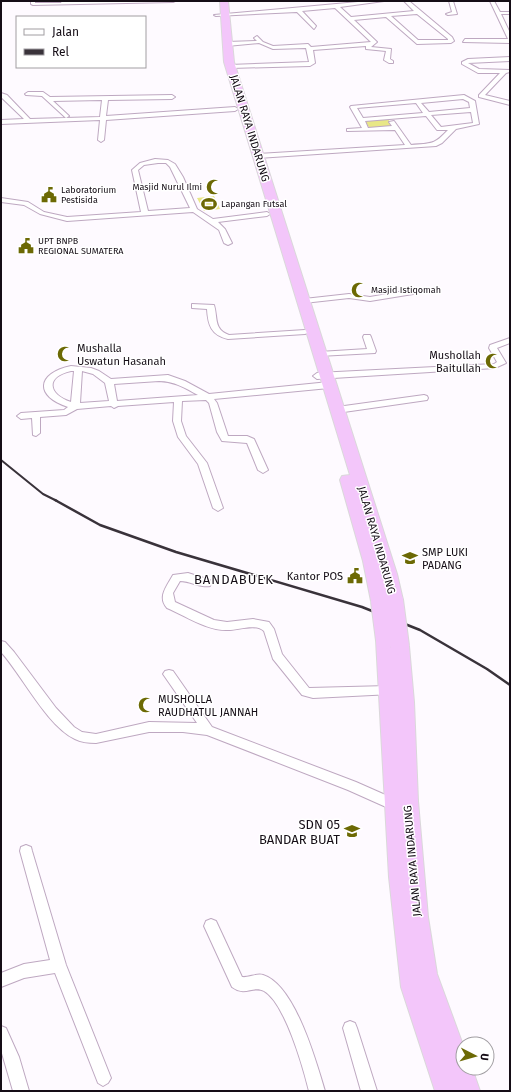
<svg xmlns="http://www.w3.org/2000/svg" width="511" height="1092" font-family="'Fira Sans',sans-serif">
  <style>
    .green { fill: #e8e786 }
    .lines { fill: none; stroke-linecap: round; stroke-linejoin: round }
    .minor-casing { stroke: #bea8c1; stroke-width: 2 }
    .trunk-casing { stroke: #dad8da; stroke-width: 2 }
    .minor { fill: #fff; fill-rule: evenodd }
    .trunk { fill: #f3c6fa; fill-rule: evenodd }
    .rail-far1 { stroke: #39323a; stroke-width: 2 }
    .rail { stroke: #39323a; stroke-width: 2.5 }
    .trunk-bridge-casing { stroke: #dad8da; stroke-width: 20; stroke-linecap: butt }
    .trunk-bridge { stroke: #f3c6fa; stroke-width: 18 }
    .labels { text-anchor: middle; stroke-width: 3; stroke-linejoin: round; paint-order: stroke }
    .far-poi-label { font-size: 9px; fill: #150d16; stroke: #fff; text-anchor: start }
    .street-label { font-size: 11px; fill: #150d16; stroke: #fff }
    .poi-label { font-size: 11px; fill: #150d16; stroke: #fff; text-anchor: start }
    .quarter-label { font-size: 13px; letter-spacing: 1px; fill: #150d16; stroke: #fff }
    .near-poi-label { font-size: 13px; fill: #150d16; stroke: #fff; text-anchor: end }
  </style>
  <rect width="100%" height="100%" fill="#fefaff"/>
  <path class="green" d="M388 119 393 126 370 129 365 121Z
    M214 196 220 209 204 211 197 198Z"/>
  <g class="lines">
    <defs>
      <path id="minor" d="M31 1H35V3H61L62 1H66L65 2 175 1 173 2 33 5 31 4Z
        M369 1H384L340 7 351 17 414 11 404 1H409L452 37 454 41 451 43 417 44 386 17 354 20 377 42 371 47 391 49 390 59 393 61V63H389L384 60 386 51 366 49V46L313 50 315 63 310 66 231 68 228 66 229 65 309 62 306 48 273 49 259 43 227 46 224 44 227 42 257 41 254 38 257 36 263 42 273 46 308 44 311 47 371 42 335 8 302 11 316 26 314 29 297 12 216 16 214 15ZM417 14 448 39V40H418L391 16Z
        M449 1H453L457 14 448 15 446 14 452 12Z
        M490 1H494L500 12H510V14H501L510 33V43L463 42 465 39H508Z
        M510 57V61L468 63 479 69 510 70V72L506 73 485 95 510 101V105L479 97V95L500 73H478L462 64V62L468 59Z
        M28 92H43L50 97 172 95 175 97 172 99 108 100 106 116 235 107 238 109 235 111 106 120 104 140 101 142 98 140 100 120 1 124V120L24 119 1 97V93L7 95 30 119 100 117 102 100 53 101 68 115 69 116 66 118 42 96 26 95 25 94Z
        M464 95 475 101 479 124 456 129 442 143 436 146 258 158 255 156 258 154 405 145 395 130 347 131V129L362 128 350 107 351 106ZM463 99 469 102 470 108 429 112 421 103ZM416 103 423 113 363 118 357 108ZM471 112 473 123 441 127 431 115ZM426 116 437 130H448C434 145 432 143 411 145L394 121 389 122 392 126 368 128 365 121Z
        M155 159 168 160 175 164 183 177 197 209 213 219 267 212 270 214 267 216 218 222 225 229 232 243 228 245 224 243 219 230 193 212 67 221 40 214 24 205 1 202V198L28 202 44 212 67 217 141 212 132 170 140 163ZM158 163H166L170 167 190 208 148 211 138 170 144 165Z
        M410 290H413V294L370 301 349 298 304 303 300 301 304 299 349 294 370 297Z
        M192 304 214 305C218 317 213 329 229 335L305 330 309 332 305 334 228 339C211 335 208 325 207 309L192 308Z
        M364 335H370L371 337 376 351 375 353 319 356 315 354 319 352 367 349 363 337Z
        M510 338V343L497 348 506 363 495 368 317 379 313 376 317 373 494 364 497 362 489 348 490 345Z
        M71 366 91 368 99 371 111 379 168 375 185 381 209 394 329 382 333 385 329 388 214 399 217 403 228 436H247L254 439 268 470 263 473 258 470 247 443 222 441 217 432 209 403 206 400 182 401 181 421 186 436 207 463 223 508 218 511 213 508 198 464 178 437 173 421 174 402 118 406 114 408 111 406 77 409 66 415 40 417V433L36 436 33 435 32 418 21 419 17 416 21 413 64 410 68 407C34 396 37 373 71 366ZM71 371H74L71 402C48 394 45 377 71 371ZM82 371 93 374 105 383 109 401 80 403ZM159 381C174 381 185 388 198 395L117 401 114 384Z
        M424 395 427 396 428 398 427 400 337 413 333 410 337 407Z
        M188 573 210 580 211 583 210 586C201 588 190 581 180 581L173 593 175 602 214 620 227 622 253 619 269 622 274 629 282 654 309 688 388 686 392 688 394 691 392 694 313 698 302 695 273 659 264 631C256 623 238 630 228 630 207 631 186 616 167 608 157 597 167 586 173 575Z
        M1 641 5 642 14 652 56 708 74 727 82 732 96 734 149 722 197 723 163 674 165 671 169 670 173 671 212 727 356 782 399 801 401 805 399 809 395 811 348 790 207 735 183 732H149L96 743C88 743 81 742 75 739 47 726 22 675 1 652Z
        M26 845 31 847 32 851 66 965 111 1078 108 1083 103 1086 98 1083 55 973 24 978 1 987V973L24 964 50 960 20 851 21 847Z
        M211 919 216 921 242 977C249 978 256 973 263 975 295 985 316 1061 325 1091H309C303 1067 285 1003 264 991 253 985 245 997 232 987L204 926 206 921Z
        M350 1021 355 1023 357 1028 377 1091H361L343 1028 345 1023Z
        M1 1026 6 1028 19 1057 29 1091H13L1 1050Z"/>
      <path id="trunk" d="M220 1H228L234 62 397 574 403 600 400 605 394 607 387 604 380 608 374 606 371 601 363 561 340 480 342 476 350 475 224 62Z
        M385 633 392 635 394 641 400 639 407 641 409 646 414 702 418 801 428 917 437 974 463 1045V1068H472L480 1091H435L401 987 389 877 376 640 378 635Z"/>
    </defs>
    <use href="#minor" class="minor-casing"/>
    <use href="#trunk" class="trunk-casing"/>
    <use href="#minor" class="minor"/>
    <use href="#trunk" class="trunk"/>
    <path class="rail-far1" d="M1 460 43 494 57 501"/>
    <path class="rail" d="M55 500 100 525 176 552 362 607 420 630 487 669 510 685"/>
    <defs>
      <path id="trunk-bridge" d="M394 600 400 646
        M380 601 385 640"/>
    </defs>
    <use href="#trunk-bridge" class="trunk-bridge-casing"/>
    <use href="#trunk-bridge" class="trunk-bridge"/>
  </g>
  <defs>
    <symbol id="mosque-bare" viewBox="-9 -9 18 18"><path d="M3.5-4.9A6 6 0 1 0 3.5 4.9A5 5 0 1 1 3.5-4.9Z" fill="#6c6904" stroke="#fff" stroke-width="2.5" paint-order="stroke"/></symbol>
    <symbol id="civic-bare" viewBox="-9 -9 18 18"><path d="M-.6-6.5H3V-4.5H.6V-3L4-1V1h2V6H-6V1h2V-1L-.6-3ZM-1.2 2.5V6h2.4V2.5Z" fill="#6c6904" stroke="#fff" stroke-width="2.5" paint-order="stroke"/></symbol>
    <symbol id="stadium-bare" viewBox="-9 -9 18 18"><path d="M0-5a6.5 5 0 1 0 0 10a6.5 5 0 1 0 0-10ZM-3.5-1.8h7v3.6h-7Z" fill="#6c6904" stroke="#fff" stroke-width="2.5" paint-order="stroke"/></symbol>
    <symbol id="school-bare" viewBox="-9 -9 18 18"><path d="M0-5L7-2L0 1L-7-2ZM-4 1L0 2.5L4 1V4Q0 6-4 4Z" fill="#6c6904" stroke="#fff" stroke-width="2.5" paint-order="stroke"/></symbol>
  </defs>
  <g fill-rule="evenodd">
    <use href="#mosque-bare" x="203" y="176" width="22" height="22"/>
    <use href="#civic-bare" x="38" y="184" width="22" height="22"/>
    <use href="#stadium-bare" x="198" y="193" width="22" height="22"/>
    <use href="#civic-bare" x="15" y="235" width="22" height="22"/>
    <use href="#mosque-bare" x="348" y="279" width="22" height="22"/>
    <use href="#mosque-bare" x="54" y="343" width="22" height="22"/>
    <use href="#mosque-bare" x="482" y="350" width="22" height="22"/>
    <use href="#school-bare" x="399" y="547" width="22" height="22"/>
    <use href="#civic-bare" x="344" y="565" width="22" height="22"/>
    <use href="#mosque-bare" x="135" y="694" width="22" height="22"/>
    <use href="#school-bare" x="341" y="820" width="22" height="22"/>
  </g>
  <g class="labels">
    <g class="far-poi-label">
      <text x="202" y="190" text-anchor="end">Masjid Nurul Ilmi</text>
      <text x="61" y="193">Laboratorium<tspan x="61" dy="10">Pestisida</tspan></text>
      <text x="221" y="207">Lapangan Futsal</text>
      <text x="38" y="244">UPT BNPB<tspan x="38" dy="10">REGIONAL SUMATERA</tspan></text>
      <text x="371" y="293">Masjid Istiqomah</text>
    </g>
    <g class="street-label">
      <text transform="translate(250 128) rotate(73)" y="4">JALAN RAYA INDARUNG</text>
      <text transform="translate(377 540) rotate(74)" y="4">JALAN RAYA INDARUNG</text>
      <text transform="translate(412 861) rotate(-95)" y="4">JALAN RAYA INDARUNG</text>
    </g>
    <g class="poi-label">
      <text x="77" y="352">Mushalla<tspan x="77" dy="13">Uswatun Hasanah</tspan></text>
      <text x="481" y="359" text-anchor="end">Mushollah<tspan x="481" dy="13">Baitullah</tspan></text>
      <text x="422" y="556">SMP LUKI<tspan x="422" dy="13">PADANG</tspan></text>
      <text x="343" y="580" text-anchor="end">Kantor POS</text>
      <text x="158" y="703">MUSHOLLA<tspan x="158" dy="13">RAUDHATUL JANNAH</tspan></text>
    </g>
    <g class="quarter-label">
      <text x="234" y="584">BANDABUEK</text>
    </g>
    <g class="near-poi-label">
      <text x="340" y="829">SDN 05<tspan x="340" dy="15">BANDAR BUAT</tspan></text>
    </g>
  </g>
  <rect width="511" height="1092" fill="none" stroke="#150d16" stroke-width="4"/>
  <rect x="16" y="16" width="130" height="52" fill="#ffffff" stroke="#a19ea2"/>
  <rect x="24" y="29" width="20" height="6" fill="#ffffff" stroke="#a19ea2"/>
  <text x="52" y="36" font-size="12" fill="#150d16">Jalan</text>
  <rect x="24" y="49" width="20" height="6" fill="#39323a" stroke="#a19ea2"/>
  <text x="52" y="56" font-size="12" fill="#150d16">Rel</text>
  <g transform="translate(475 1056) rotate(96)"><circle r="19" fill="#ffffff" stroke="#a19ea2"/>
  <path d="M0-3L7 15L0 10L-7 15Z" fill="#6c6904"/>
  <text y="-6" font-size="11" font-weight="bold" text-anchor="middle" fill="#150d16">U</text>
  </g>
</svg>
